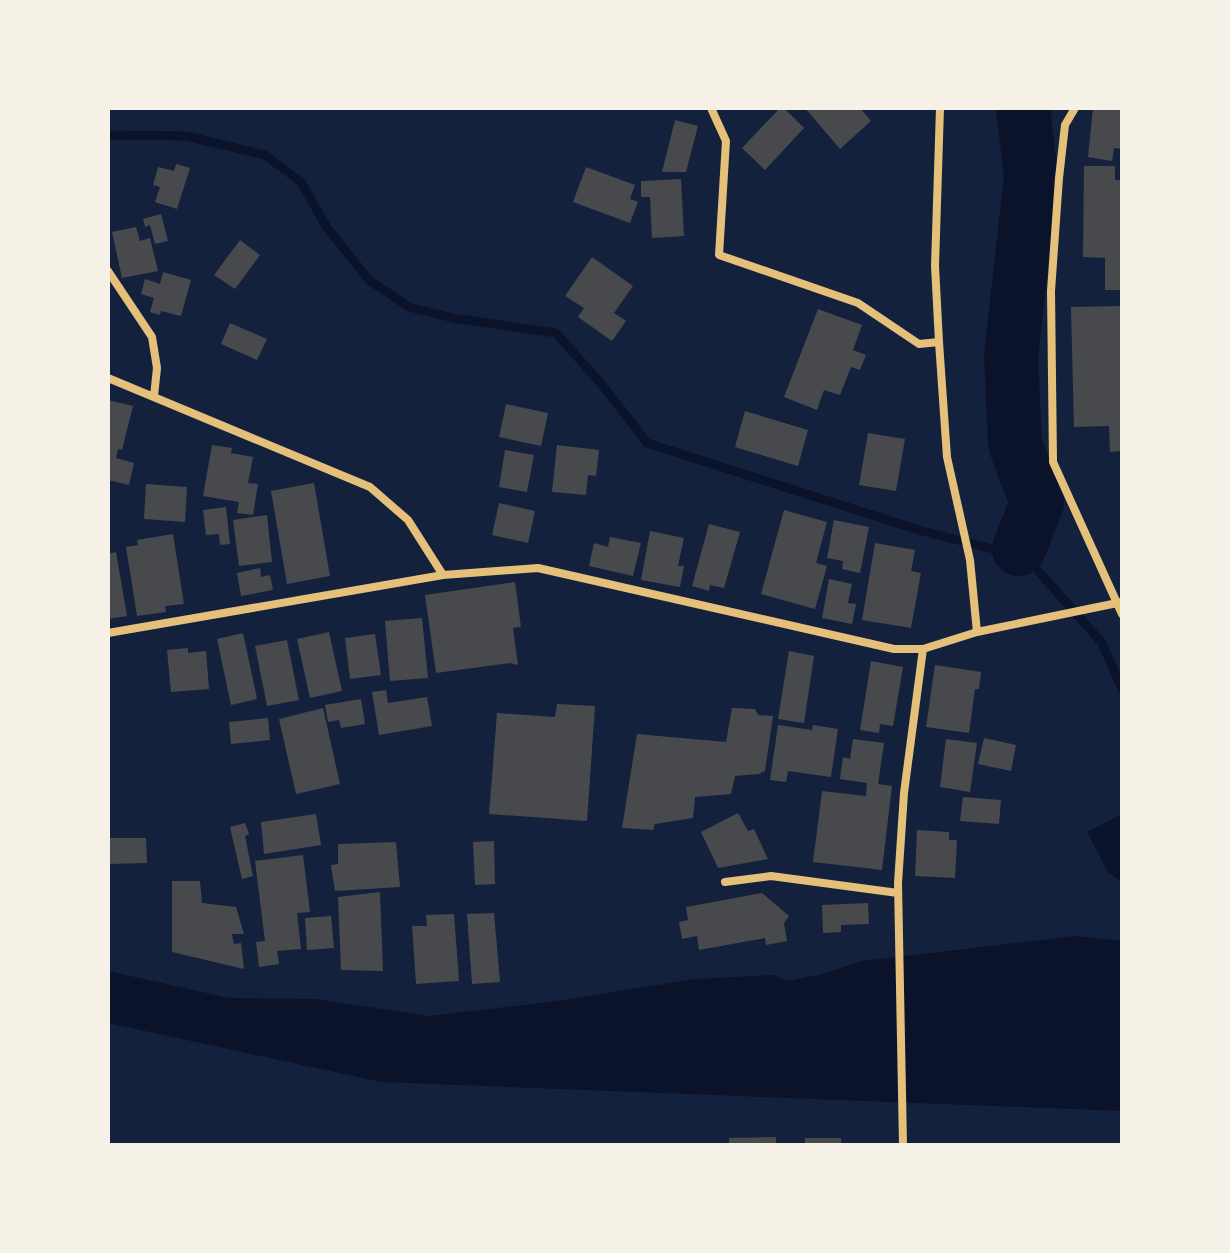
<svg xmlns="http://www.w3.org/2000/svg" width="1230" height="1253" font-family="Figtree,sans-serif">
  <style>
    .water { fill: #0b132b }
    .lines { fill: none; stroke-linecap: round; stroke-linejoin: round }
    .stream { stroke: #0b132b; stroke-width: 9 }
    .river { stroke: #0b132b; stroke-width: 54 }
    .building { fill: #48494c }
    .minor { stroke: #e5c07b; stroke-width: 8 }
  </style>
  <rect width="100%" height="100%" fill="#14213d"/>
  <path class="water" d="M1122 814V882L1108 872 1087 832Z
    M1075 936 1122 941V1111L381 1082 108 1023V971L229 998 316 999 428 1016 550 1002 695 979 773 975 788 981 822 974 862 961Z"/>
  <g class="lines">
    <path class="stream" d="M108 135 186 136 265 155 301 182 326 226 369 280 409 307 453 318 556 333 604 387 647 443 922 531 993 549H1019L1102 643 1122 689"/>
    <path class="river" d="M1019 549 1037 503 1015 444 1011 355 1031 177 1023 108"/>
  </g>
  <path class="building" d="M780 108H784L804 128 765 170 742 148Z
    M805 108H860L871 121 840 149Z
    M1093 108H1122V149L1114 148 1112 161 1088 157Z
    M675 120 698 126 686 172H662Z
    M176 164 190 168 177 209 155 202 160 187 153 185 158 167 174 171Z
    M1084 166H1115V180H1122V290H1105V258L1083 257Z
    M586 167 635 185 630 199 638 202 630 223 573 202Z
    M681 179 684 236 652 238 650 197H641V181Z
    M161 214 168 241 155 244 150 225 145 227 143 219Z
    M136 227 140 241 150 238 158 271 122 278 112 232Z
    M240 240 260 255 235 289 214 275Z
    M592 257 633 286 614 313 626 321 612 341 578 317 584 308 565 296Z
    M163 272 191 280 181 316 161 311 160 315 150 312 154 298 141 294 145 279 160 284Z
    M1122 306V451L1110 452 1109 426 1074 427 1071 307Z
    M818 309 862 325 853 350 866 355 860 370 851 367 840 395 824 390 817 410 784 397Z
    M230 323 267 339 257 360 221 344Z
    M108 400 133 406 122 450 118 449 116 458 134 463 129 485 108 480Z
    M506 404 548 413 541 446 499 437Z
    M745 411 808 430 798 466 735 447Z
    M868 433 905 439 896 491 859 485Z
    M212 445 232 448 231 453 253 457 248 483 258 484 253 515 237 513 239 502 203 496Z
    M557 445 599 450 596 476 588 475 586 495 552 492Z
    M505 450 534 455 527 492 499 487Z
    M314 483 330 576 287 584 271 491Z
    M146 484 187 487 185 522 144 519Z
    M499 503 535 511 528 543 492 535Z
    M226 507 230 544 220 545 219 534 206 535 203 510Z
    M784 510 827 522 816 563 827 566 815 609 761 594Z
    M267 515 272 562 239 566 233 520Z
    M834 520 869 527 860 573 842 569 843 561 827 558Z
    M709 524 740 532 724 588 710 585 709 591 692 586Z
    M650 531 684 538 678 566H684L680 587 641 580Z
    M173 534 184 604 165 606 166 612 137 616 126 547 138 545 137 540Z
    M610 537 641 543 633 576 589 566 594 543 608 547Z
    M875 543 915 550 911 571 921 573 911 628 862 620Z
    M116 552 127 616 108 619V554Z
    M260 568 261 577 270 575 273 590 241 596 237 573Z
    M829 579 852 584 848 603 856 604 852 624 822 618Z
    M515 582 521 627 513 628 518 665 510 663 436 673 425 595Z
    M422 618 428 678 390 681 385 621Z
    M329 632 342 691 310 698 297 639Z
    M243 633 257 699 231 705 217 639Z
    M375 634 381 675 350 679 345 638Z
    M287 640 299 700 267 706 255 646Z
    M188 648V653L206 651 209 689 171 692 167 650Z
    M789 651 814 656 804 723 778 719Z
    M871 661 903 667 893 726 880 724 879 733 860 730Z
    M935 665 981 672 979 689H975L969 733 926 727Z
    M386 690 388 703 427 697 432 726 379 735 372 692Z
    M361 699 365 724 341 728 339 720 328 722 325 705Z
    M557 704 595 706 587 821 489 814 497 713 555 717Z
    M323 708 340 784 296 794 279 719Z
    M732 708 755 709 758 715 773 716 765 771 759 774 735 776 731 794 695 797 693 818 655 824 653 830 622 828 637 734 726 742Z
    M268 718 270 740 231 744 229 722Z
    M778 725 812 730 813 725 838 729 831 777 788 771 786 782 770 780Z
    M984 738 1016 745 1011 771 978 764Z
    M853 739 884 743 878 784 892 786 882 870 813 862 822 791 866 796 867 783 840 779 843 757 850 759Z
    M946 739 977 743 970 792 940 787Z
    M963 797 1001 800 999 824 960 821Z
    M738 813 748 831 754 829 768 859 718 868 701 832Z
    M316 814 321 845 264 854 261 822Z
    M245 823 249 834 245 836 253 876 242 879 230 827Z
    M917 830 949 832V840H957L955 878 915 876Z
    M108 838H146L147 863 108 864Z
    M494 841 495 884 475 885 473 842Z
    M396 842 400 887 335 891 331 865 338 864V844Z
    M303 855 310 912 297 913 301 949 277 951 279 964 259 967 256 942 265 941 255 861Z
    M172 881H200L202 903 236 907 244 934H232L234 944 241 943 244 969 172 952Z
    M380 892 383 971 341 970 338 897Z
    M762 893 789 916 784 923 787 941 766 945 765 938 699 950 697 936 682 939 679 922 688 920 686 907Z
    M868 903 869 924 841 925V932L823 933 822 905Z
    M494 913 500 982 472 984 467 914Z
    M454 914 459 981 416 984 412 926H427L426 915Z
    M331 916 334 948 307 950 305 918Z
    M776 1137V1145H729V1138Z
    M805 1138H841V1145H805Z"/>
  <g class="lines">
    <path class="minor" d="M711 108 726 141 719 255 858 303 919 344 939 342
      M940 108 935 266 939 342 947 457 970 560 977 632
      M1075 108 1065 125 1059 178 1051 291 1053 462 1122 614
      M108 271 152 337 157 368 154 396
      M108 378 370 487 408 520 443 575
      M108 633 443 575 538 568 894 649H923L977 632 1122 602
      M725 882 771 876 898 893
      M903 1145 898 883 904 793 923 649"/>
  </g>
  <rect width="1230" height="1253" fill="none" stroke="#f6f1e7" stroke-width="220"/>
</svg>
